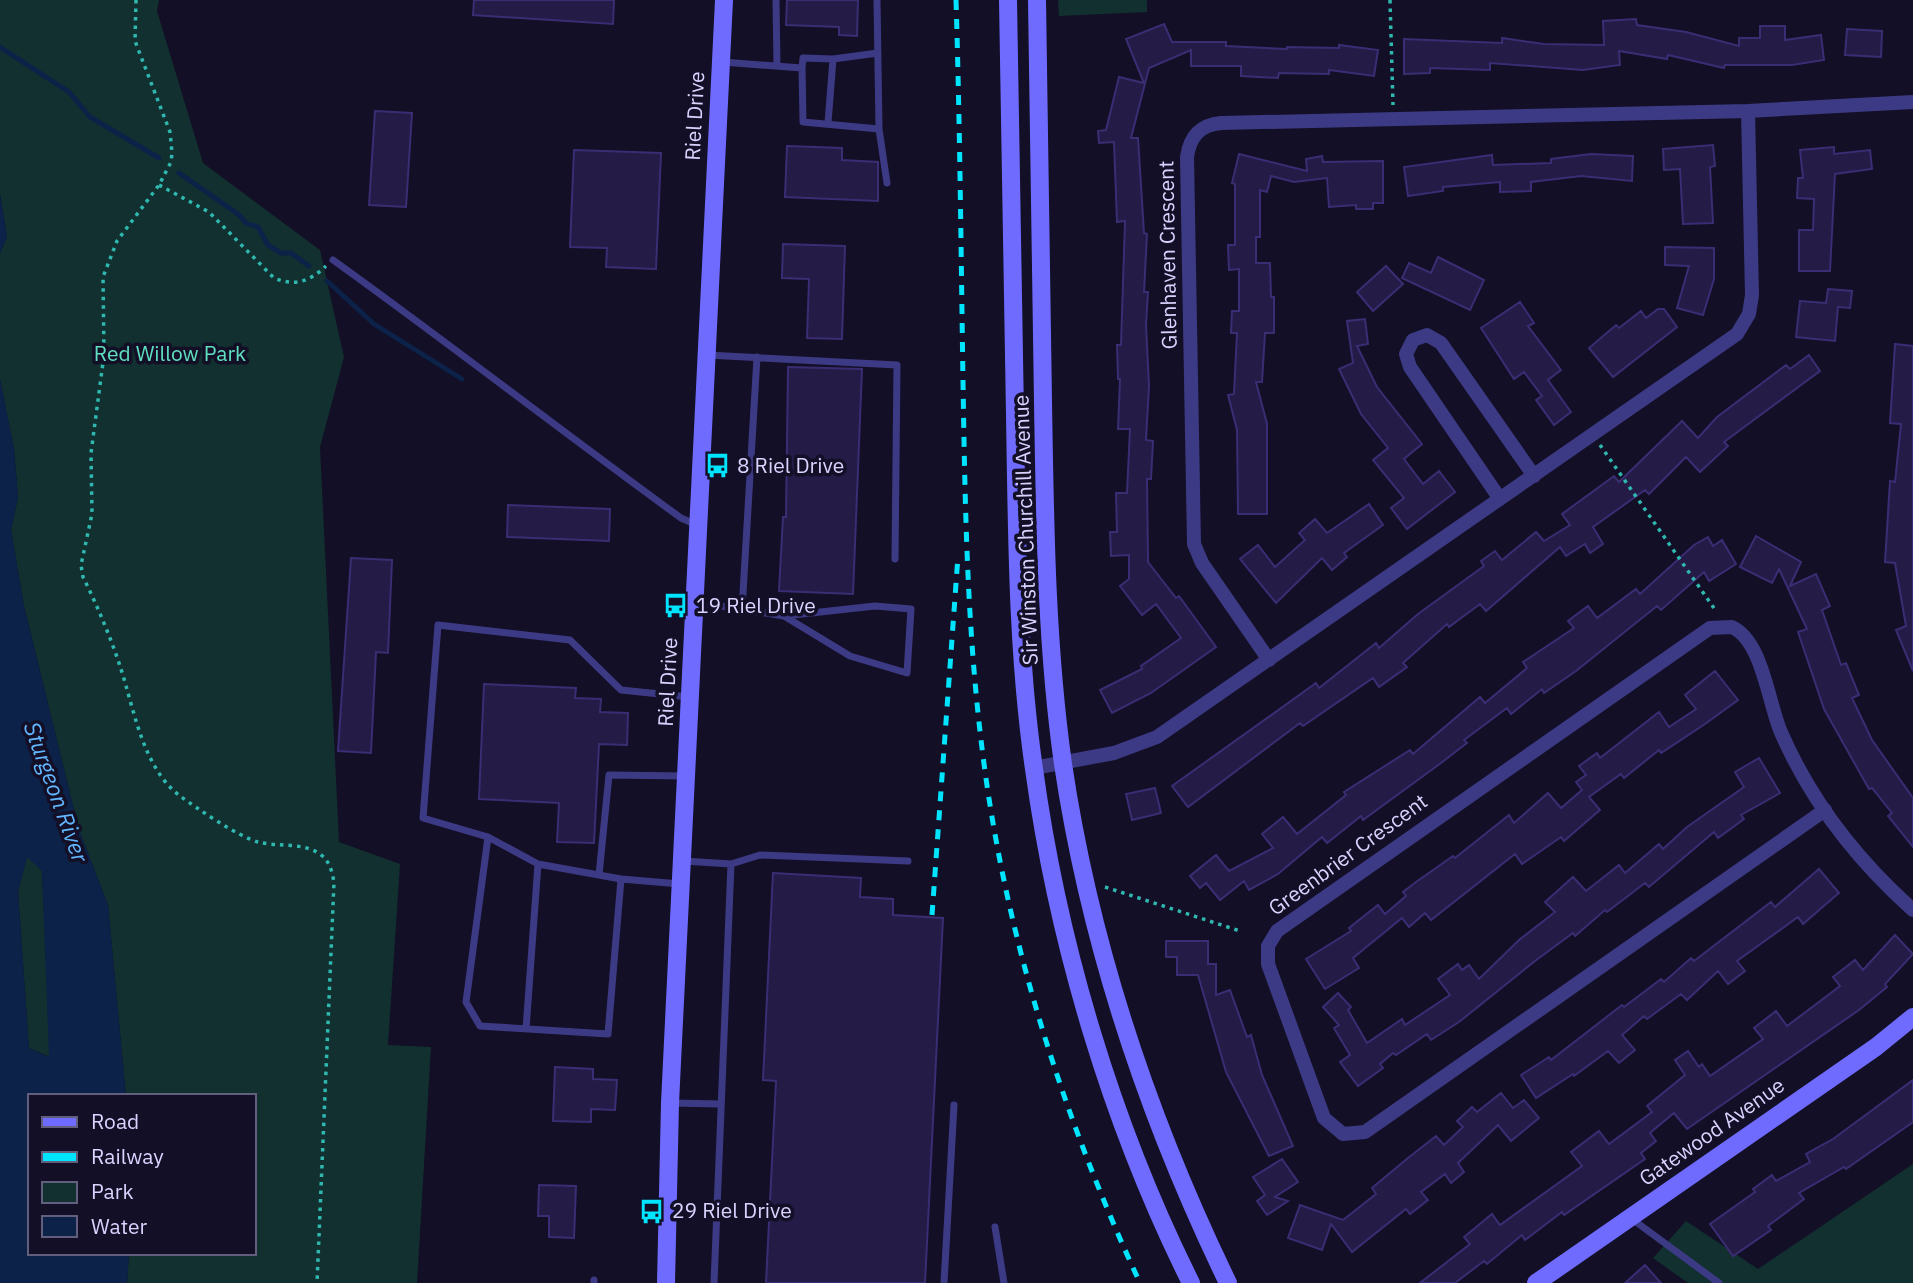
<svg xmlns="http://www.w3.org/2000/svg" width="1913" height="1283" font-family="'IBM Plex Sans',sans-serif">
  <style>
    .green { fill: #12302f }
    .water { fill: #0c2248; fill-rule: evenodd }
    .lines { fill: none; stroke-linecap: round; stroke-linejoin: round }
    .stream { stroke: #0c2248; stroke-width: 5 }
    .building { fill: #241b47; stroke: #3b2d73; stroke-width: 2 }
    .path { stroke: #2fb8b0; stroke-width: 3.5; stroke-dasharray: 3.5 5; stroke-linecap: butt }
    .lane { stroke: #3d3a85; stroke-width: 7 }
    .street { stroke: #3d3a85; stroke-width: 14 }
    .secondary { stroke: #6f6bff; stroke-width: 18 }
    .rail { stroke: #00e5ff; stroke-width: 5; stroke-dasharray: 10 9; stroke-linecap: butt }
    .labels { text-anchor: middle; stroke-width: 7; stroke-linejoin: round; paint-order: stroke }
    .street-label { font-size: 21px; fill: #d9d4ff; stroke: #130f26 }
    .park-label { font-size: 21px; fill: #5fe0c0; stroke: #130f26 }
    .poi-label { font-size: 21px; fill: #d9d4ff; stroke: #130f26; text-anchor: start }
    .water-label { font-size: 23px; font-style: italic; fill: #62b6ff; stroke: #130f26 }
  </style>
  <rect width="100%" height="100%" fill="#130f26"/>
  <path class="green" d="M0 0H159L157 11 203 163 320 250 344 357 320 447 339 842 400 864 388 1045 431 1047 417 1283H127L129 1253H254V1096H126L108 905 79 830 24 606 11 530 18 497 14 449 0 379V253L7 237 0 194Z
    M1058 0H1147V12L1059 16Z
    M27 856 42 871 50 1057 29 1048 18 892Z
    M1913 1164V1283H1688L1653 1258 1686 1221 1758 1269Z"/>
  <path class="water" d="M0 194 7 237 0 253Z
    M0 379 14 449 18 497 11 530 24 606 79 830 108 905 126 1096H30V1253H129L127 1283H0ZM27 857 42 871 49 1057 29 1048 18 892Z"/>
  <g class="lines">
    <path class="stream" d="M0 47 69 92 90 117 159 158
      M179 173 238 214 246 223 258 227 268 245 281 253H291L309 266
      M327 281 374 324 462 379"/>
  </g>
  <path class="building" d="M474 0H614L613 24 473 15Z
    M787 0H858L857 36 839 35V27L786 25Z
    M1636 19 1637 25 1686 32 1739 46V38H1760V26H1785V40L1821 35 1824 60 1792 65H1725L1724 68 1668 55 1667 59 1619 51 1620 65 1583 70 1490 63V70L1430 68V73L1404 74V39L1502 43V38L1544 44 1604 45 1603 21Z
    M1164 24 1172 42H1226V46L1287 49V47L1339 48V45L1378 50 1374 76 1329 70V74L1279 73 1278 78 1241 76V66H1191V50L1149 68 1131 138H1138L1144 233 1147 234 1144 292H1148L1146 325 1149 386 1146 440 1153 441 1151 479H1147L1148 562 1176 598 1179 596 1216 647 1151 693 1112 713 1100 690 1142 669 1141 666 1181 638 1156 604 1142 615 1120 586 1129 579V555L1111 556 1110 532H1117L1116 493H1127L1130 429H1118L1120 379H1118L1117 345H1121L1125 221 1117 222 1114 142 1099 143 1098 131 1106 130 1119 77 1144 83 1126 39Z
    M1847 29 1882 31 1881 57 1845 55Z
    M375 111 412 113 406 207 369 205Z
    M1713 145 1715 166 1710 167 1713 223 1683 224 1680 169 1664 170 1663 149Z
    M787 146 842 148V160L878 162V201L785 197Z
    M1834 147V154L1870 150 1872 169 1835 174 1830 271H1799V230H1813L1814 199 1797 198 1798 178H1803L1800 150Z
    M574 150 661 153 656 269 606 267 607 248 570 247Z
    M1239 154 1307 171 1306 159 1322 156 1323 162 1383 161V203H1373V209H1356V205L1329 207 1327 178 1294 182 1271 176 1267 192 1260 190V237H1256V263H1270L1271 297H1274V333H1265L1262 382H1256L1267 424V514H1238L1237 430 1228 395 1234 394 1237 333H1231L1232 311H1239V269L1229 270 1228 245H1235V184L1232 183Z
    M1591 154 1633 156 1632 181 1581 176 1531 182V191L1500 192V182L1443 187V191L1408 196 1404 167 1492 155 1493 165 1551 163V159Z
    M783 244 845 246 842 339 807 338 809 279 782 278Z
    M1665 247 1714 248V279L1703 315 1677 308 1689 266 1665 265Z
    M1438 257 1484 280 1470 310 1402 278 1409 263 1431 273Z
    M1386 266 1403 284 1373 311 1357 292Z
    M1828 289 1852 291 1850 308 1838 307 1835 341 1796 337 1800 301 1826 303Z
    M1520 302 1534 323 1528 326 1561 370 1548 380 1571 412 1554 425 1536 400 1542 396 1524 372 1514 379 1481 328Z
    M1658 309H1664L1677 327 1613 377 1589 348 1616 325 1619 328 1641 311 1646 318Z
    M1365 319 1368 344 1357 346 1377 387 1422 444 1404 459 1423 484 1439 471 1455 492 1407 529 1391 508 1404 498 1373 460 1388 448 1361 414 1339 369 1353 363 1347 321Z
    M1895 344 1913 346V671L1896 630 1906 626 1895 563 1885 562 1890 481 1895 482 1901 424 1890 423Z
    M1809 355 1820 371 1724 442 1728 446 1700 472 1686 457 1649 494 1645 490 1593 527 1603 544 1590 553 1585 544 1566 556 1560 547 1486 611 1480 604 1449 627 1447 624 1403 663 1407 667 1379 687 1373 678 1303 726 1300 723 1188 807 1172 786 1316 683 1319 688 1376 643 1379 648 1418 614 1484 566 1481 561 1495 551 1502 560 1536 532 1544 541 1570 525 1562 514 1614 476 1619 482 1682 421 1698 438 1717 417 1786 365 1790 369Z
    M788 367 862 369 853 594 779 591 783 517H786Z
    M1369 504 1383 525 1344 553 1347 557 1332 570 1322 558 1276 603 1240 559 1258 545 1275 567 1305 540 1299 533 1315 519 1327 533Z
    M508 505 610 509 609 541 507 537Z
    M1756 536 1801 562 1790 586 1816 574 1830 606 1822 610 1841 665 1846 663 1859 695 1852 698 1872 740 1913 798V847L1888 816 1892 813 1872 788 1869 789 1824 709 1798 632 1807 629 1779 569 1772 583 1740 567Z
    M1708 537 1713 546 1722 540 1736 564 1709 581 1704 572 1661 610 1657 606 1576 671 1544 693 1542 689 1511 714 1507 708 1464 740 1467 743 1441 763 1363 820 1361 816 1327 843 1322 837 1278 874 1249 890 1244 881 1220 900 1206 883 1200 888 1190 876 1216 855 1229 871 1273 848 1262 834 1283 817 1297 834 1346 795 1344 792 1410 750 1413 754 1480 697 1485 703 1527 668 1523 662 1574 628 1568 621 1588 606 1597 618 1636 589 1640 594 1694 545Z
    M351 558 392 560 388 653 376 652 371 753 338 751Z
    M1715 671 1738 700 1705 724 1661 753 1659 750 1624 778 1621 774 1589 797 1600 810 1564 841 1561 837 1522 864 1515 854 1431 920 1425 913 1409 927 1402 918 1353 958 1359 968 1325 989 1306 959 1351 931 1349 928 1378 905 1385 914 1406 896 1403 892 1416 882 1453 856 1455 858 1509 815 1514 823 1548 793 1561 808 1582 790 1576 782 1586 775 1579 766 1597 753 1600 758 1659 712 1669 727 1696 709 1685 695Z
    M484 684 576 688 575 698 601 699 600 712 628 713 627 745 599 744 594 843 557 842 559 803 479 799Z
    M1759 758 1780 793 1741 815 1744 819 1718 838 1714 832 1649 887 1645 883 1607 912 1605 910 1575 936 1573 933 1535 961 1459 1022 1431 1040 1427 1034 1396 1055 1393 1053 1380 1064 1383 1068 1358 1086 1340 1062 1350 1055 1334 1028 1339 1025 1323 1007 1338 993 1351 1007 1348 1010 1367 1043 1402 1019 1405 1025 1450 995 1438 979 1458 964 1462 970 1469 965 1479 979 1519 940 1555 912 1545 902 1573 877 1586 891 1619 865 1625 873 1659 844 1663 849 1687 827 1744 787 1735 772Z
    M1155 788 1161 813 1132 820 1126 794Z
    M1819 869 1839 893 1803 924 1798 917 1737 961 1745 971 1728 984 1718 971 1687 1000 1681 994 1647 1019 1644 1016 1622 1035 1635 1050 1619 1063 1608 1051 1574 1076 1573 1074 1536 1098 1521 1075 1549 1057 1551 1060 1622 1005 1624 1007 1661 979 1664 982 1691 958 1694 961 1771 902 1775 907Z
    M773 873 861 878 860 897 893 899V915L943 918 925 1283H766L776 1081 763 1080Z
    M1895 935 1913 954 1885 984 1887 987 1859 1010 1687 1129 1674 1113 1650 1133 1656 1141 1641 1153 1645 1159 1564 1215 1562 1212 1525 1240 1522 1235 1487 1264 1484 1261 1455 1283H1420L1470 1244 1464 1237 1492 1214 1500 1225 1582 1166 1571 1152 1599 1131 1609 1144 1652 1112 1647 1106 1685 1075 1675 1060 1688 1051 1699 1067 1702 1064 1710 1076 1763 1039 1754 1028 1776 1011 1787 1026 1840 986 1833 977 1855 960 1863 970Z
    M1166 941H1208V964H1216V995L1230 990 1247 1037 1251 1035 1262 1075 1293 1146 1269 1156 1226 1072 1198 975H1177V957H1166Z
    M555 1067 593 1069V1079L617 1080 615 1110 591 1109V1122L553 1121Z
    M1913 1080V1122L1846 1169 1844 1167 1799 1193 1804 1199 1768 1226 1771 1230 1733 1256 1710 1224 1755 1192 1753 1189 1772 1175 1776 1181 1810 1162 1806 1154 1833 1139Z
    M1501 1093 1513 1108 1524 1100 1539 1118 1511 1141 1498 1125 1458 1163 1464 1172 1451 1183 1445 1174 1421 1192 1428 1200 1410 1214 1406 1209 1352 1252 1331 1224 1322 1250 1288 1238 1300 1205 1343 1220 1376 1194 1372 1188 1408 1158 1436 1136 1444 1145 1463 1127 1457 1121 1472 1107 1477 1112Z
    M1282 1159 1298 1182 1275 1197 1288 1201 1267 1215 1257 1201 1265 1195 1253 1177Z
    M539 1185 576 1186 574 1238 549 1237V1216H538Z
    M1645 1265 1661 1283H1625Z"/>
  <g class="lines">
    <path class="path" d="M136 0 135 41 170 132 172 153 171 162 159 185 117 241 103 277 104 355 91 453 92 514 81 565 83 577C97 605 110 636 120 666 134 708 142 767 180 796 198 809 237 836 258 842 277 847 303 842 320 854 330 861 332 872 334 882L317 1283
      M1390 0 1393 105
      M159 185 209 212 274 278C295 287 310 281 326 266
      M1600 445 1716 611
      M1105 887 1240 931"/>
    <path class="lane" d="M776 0 777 66
      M833 59 878 53
      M722 62 802 68 803 122 879 129 877 0
      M802 68 803 58 833 59 828 123
      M879 129 887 183
      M333 260C450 344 564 433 681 518L697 525
      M707 355 897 365 895 559
      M695 602 784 616 850 656 907 673 911 609 875 606 784 616
      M742 610 757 357
      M488 837 538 864 621 879 608 1034 480 1026 466 1002 488 837 423 818 438 625 570 640 621 690 689 697
      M683 861 731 864 760 855 908 861
      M599 875 609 775 686 776
      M621 879 680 884
      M526 1029 538 864
      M671 1103 721 1104
      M1632 1219 1719 1283
      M995 1227 1004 1283
      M594 1280V1283
      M714 1283 731 864
      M944 1283 954 1105"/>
    <path class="street" d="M1500 499 1410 367 1406 354 1413 340 1427 335 1441 343 1534 476
      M1269 660 1202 563 1194 544 1187 157C1190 136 1200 125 1221 123L1748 111 1913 102
      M1034 768 1114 753 1157 737 1737 334 1749 314 1752 295 1748 111
      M1825 810 1365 1132 1343 1134 1324 1118 1268 964V946L1277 931 1710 628 1732 627C1762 641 1768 700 1780 730 1810 800 1857 860 1913 910"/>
    <path class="secondary" d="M1008 0C1010 138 1013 276 1015 415 1017 533 1017 652 1034 769 1058 944 1112 1125 1191 1283
      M1037 0C1039 134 1041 268 1043 402 1045 523 1046 643 1063 764 1090 945 1148 1118 1228 1283
      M666 1283 670 1103 724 0
      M1536 1283 1876 1047 1913 1017"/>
    <path class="rail" d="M956 0C960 127 961 254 963 381 965 506 967 632 983 756 1006 938 1063 1117 1140 1283
      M932 915 958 556"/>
  </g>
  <defs>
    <symbol id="bus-bare" viewBox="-9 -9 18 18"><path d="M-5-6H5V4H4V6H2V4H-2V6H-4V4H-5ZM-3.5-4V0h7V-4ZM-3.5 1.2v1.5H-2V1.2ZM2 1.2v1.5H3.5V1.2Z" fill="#00e5ff" stroke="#130f26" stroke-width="2.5" paint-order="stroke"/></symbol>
  </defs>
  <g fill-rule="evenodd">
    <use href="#bus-bare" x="700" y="448" width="35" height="35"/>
    <use href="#bus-bare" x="658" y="588" width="35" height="35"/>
    <use href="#bus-bare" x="634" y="1194" width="35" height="35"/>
  </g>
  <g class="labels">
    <g class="street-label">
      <text transform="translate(695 116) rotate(-87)" y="7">Riel Drive</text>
      <text transform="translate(1168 255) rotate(-91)" y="7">Glenhaven Crescent</text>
      <text transform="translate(1026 530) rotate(-92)" y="7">Sir Winston Churchill Avenue</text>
      <text transform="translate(668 682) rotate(-87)" y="7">Riel Drive</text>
      <text transform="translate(1348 855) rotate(-36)" y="7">Greenbrier Crescent</text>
      <text transform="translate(1712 1132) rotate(-35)" y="7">Gatewood Avenue</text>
    </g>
    <g class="park-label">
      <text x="170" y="361">Red Willow Park</text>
    </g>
    <g class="poi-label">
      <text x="737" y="473">8 Riel Drive</text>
      <text x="696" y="613">19 Riel Drive</text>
      <text x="672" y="1218">29 Riel Drive</text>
    </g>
    <g class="water-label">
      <text transform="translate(56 792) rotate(70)" y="8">Sturgeon River</text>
    </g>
  </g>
  <rect x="28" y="1094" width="228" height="161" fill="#130f26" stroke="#625e7d" stroke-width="2"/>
  <rect x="42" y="1117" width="35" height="10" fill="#6f6bff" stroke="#625e7d" stroke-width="2"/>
  <text x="91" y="1129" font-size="21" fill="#d9d4ff">Road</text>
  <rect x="42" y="1152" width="35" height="10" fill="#00e5ff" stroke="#625e7d" stroke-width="2"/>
  <text x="91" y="1164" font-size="21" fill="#d9d4ff">Railway</text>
  <rect x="42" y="1182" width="35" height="21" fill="#12302f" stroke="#625e7d" stroke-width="2"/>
  <text x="91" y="1199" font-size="21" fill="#d9d4ff">Park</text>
  <rect x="42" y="1216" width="35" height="21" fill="#0c2248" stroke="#625e7d" stroke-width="2"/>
  <text x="91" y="1234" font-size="21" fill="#d9d4ff">Water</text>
</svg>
